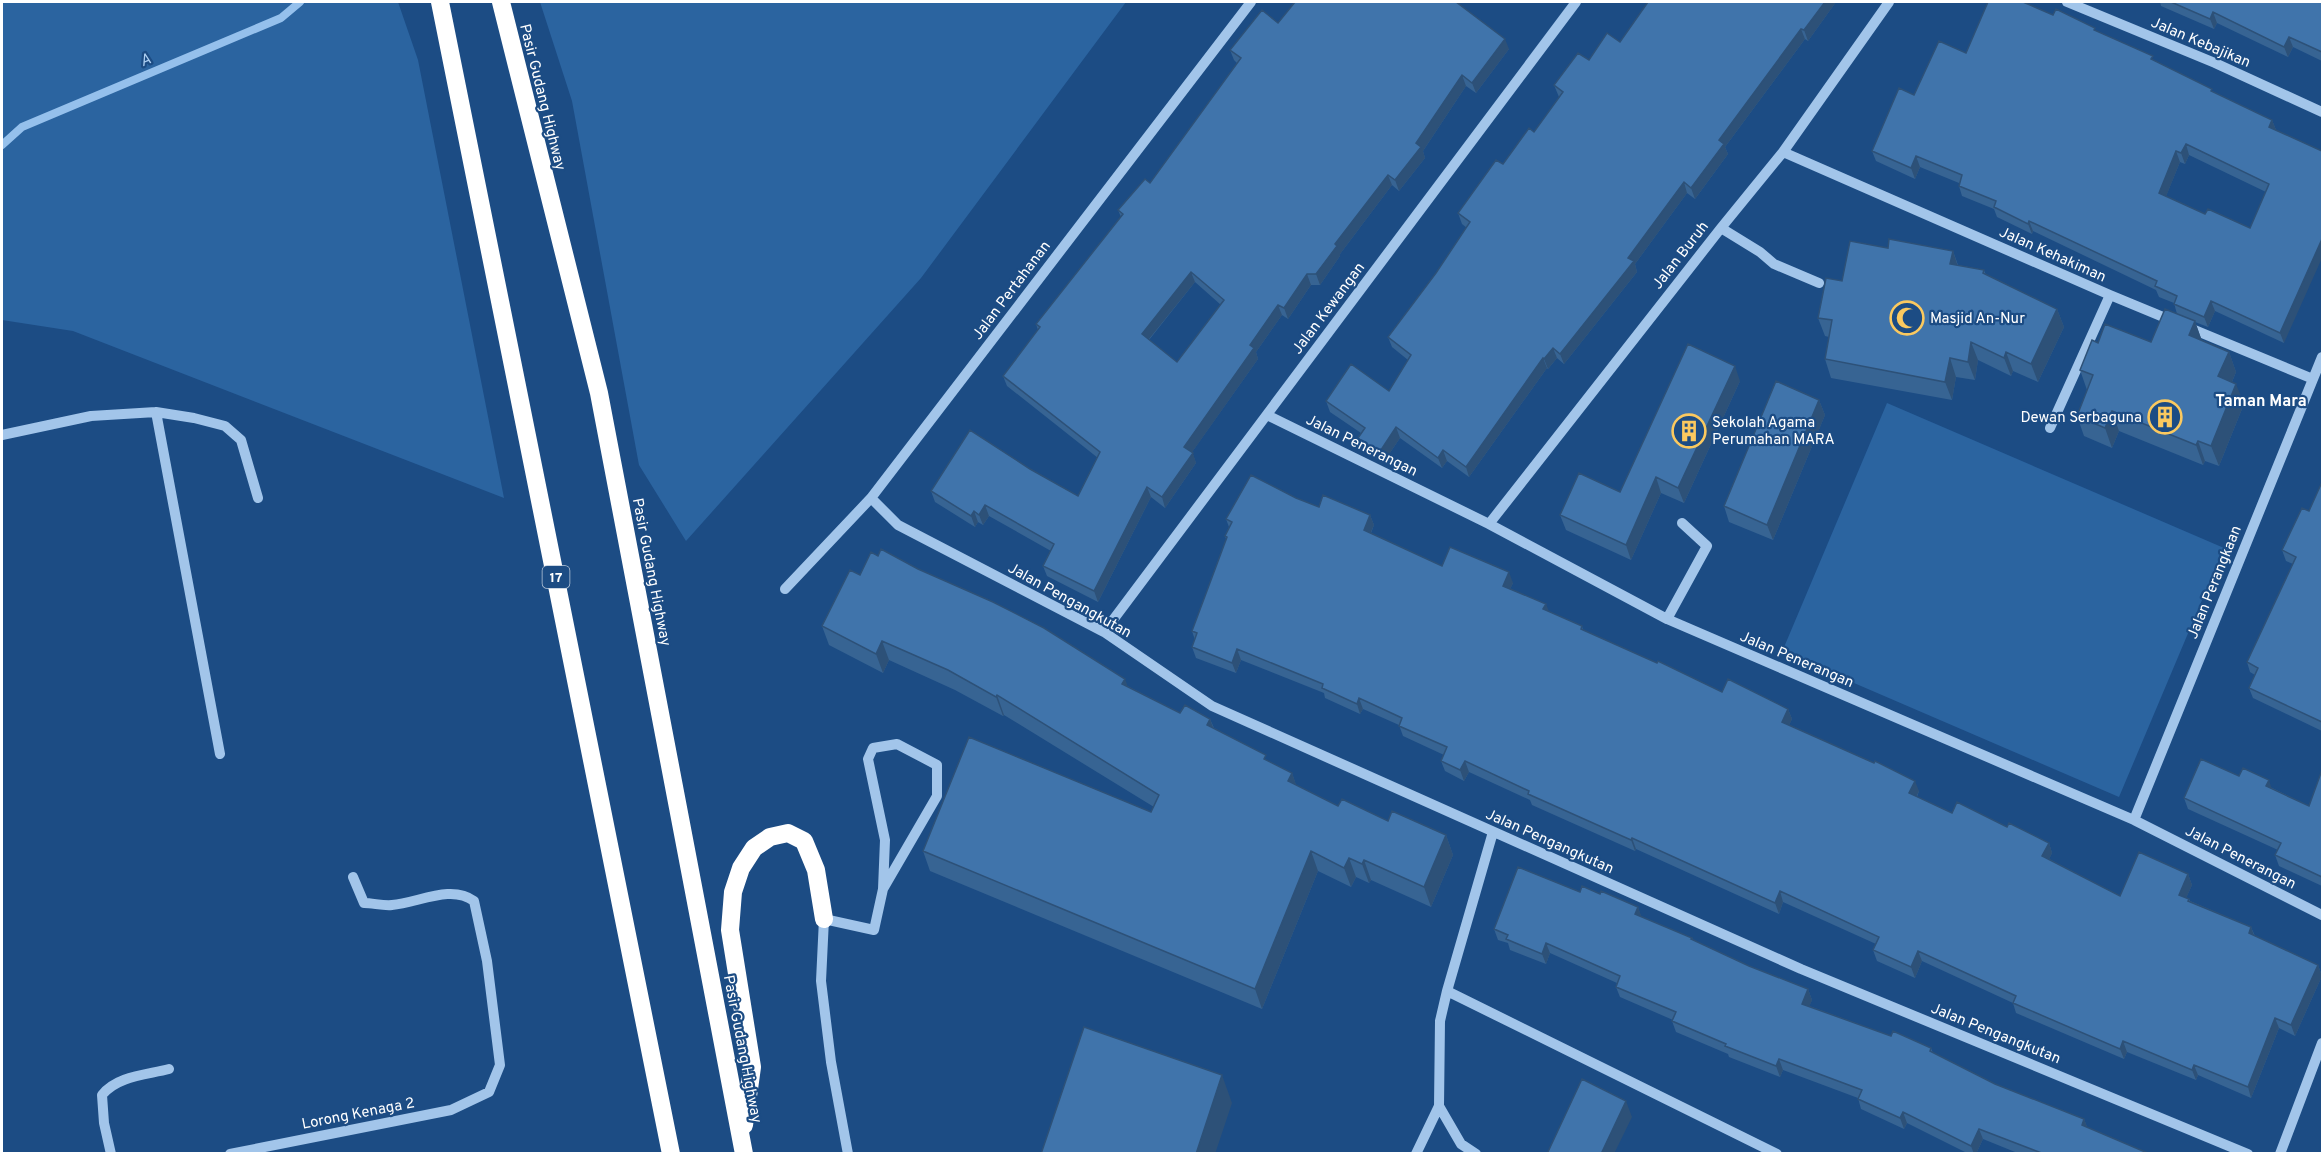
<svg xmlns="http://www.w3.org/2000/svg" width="2324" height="1155" font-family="Overpass,sans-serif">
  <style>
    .green { fill: #2b64a0 }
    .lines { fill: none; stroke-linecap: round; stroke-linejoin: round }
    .stream { stroke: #95c0ec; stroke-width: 8 }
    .minor { stroke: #a2c5ea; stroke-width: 10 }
    .highway { stroke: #fff; stroke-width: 18 }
    .wall { fill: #376493; fill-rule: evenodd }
    .shaded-wall { fill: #2d5178 }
    .building { fill: #4074ab; stroke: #2d5178; stroke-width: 1.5; fill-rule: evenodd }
    .labels { text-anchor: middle; stroke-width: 4.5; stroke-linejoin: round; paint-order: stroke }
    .shield { fill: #1c4c84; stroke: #bbc9da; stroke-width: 1.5 }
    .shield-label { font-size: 14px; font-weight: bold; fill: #fff }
    .street-label { font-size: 15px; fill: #fff; stroke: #1c4c84 }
    .poi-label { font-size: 15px; fill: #fff; stroke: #1c4c84; text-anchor: start }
    .water-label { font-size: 16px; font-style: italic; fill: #adcff2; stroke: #1c4c84 }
    .neighbourhood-label { font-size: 16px; font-weight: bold; fill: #fff; stroke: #1c4c84 }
  </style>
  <rect width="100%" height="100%" fill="#1c4c84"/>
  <path class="green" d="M2 2H398L418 60 504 498 73 331 2 320Z
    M540 2H1126L921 278 686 541 639 465 572 101Z
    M1887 403 2224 548 2119 797 1782 652Z"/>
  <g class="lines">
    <path class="stream" d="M2 145 22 127 281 18 300 2"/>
    <path class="minor" d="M2067 2 2215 63 2322 112
      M1783 152 2110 295 2313 379
      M1721 228 1760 252 1774 264 1819 283
      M156 412 220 754
      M1267 415 1489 524 1667 619 2134 820 2322 915
      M2050 428 2110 295
      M2 435 91 416 156 412 194 418 225 426 241 440 258 498
      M871 498 898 525 1104 632 1212 706 1801 969 2248 1154
      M1489 524 1721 228 1783 152 1889 2
      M785 589 871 498 1251 2
      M1667 619 1707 546 1682 523
      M1104 632 1576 2
      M2134 820 2322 357
      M1447 991 1493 832
      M111 1154 104 1123 102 1095C117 1076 146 1075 169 1069
      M230 1154 451 1110 489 1092 500 1065 487 961 474 901C451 884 418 903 392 905 383 906 373 903 364 903L353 877
      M848 1154 831 1062 821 981 824 919 874 930 883 889 885 840 868 759 873 748 897 744 937 765V796L883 889
      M1416 1154 1439 1106
      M1476 1154 1461 1144 1439 1106 1440 1021 1447 991 1777 1154
      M2280 1154 2322 1043"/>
    <path class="highway" d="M440 2 671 1154
      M501 2 599 393 744 1154
      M744 1125 752 1067 730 930 733 892 741 868 754 848 770 837 788 833 804 841 816 870 824 919"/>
  </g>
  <path class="wall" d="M1648 2H1836L1808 41 1805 39 1725 147 1728 154 1695 199 1687 193 1635 264 1637 272 1564 364 1557 358 1548 369 1547 368 1469 477 1447 461 1442 468 1400 438 1383 463 1362 449 1358 438 1361 433 1330 412 1326 401 1389 391 1408 360 1392 347 1388 337 1436 273 1467 228 1462 224 1458 213 1534 132 1559 97 1554 85 1589 60 1620 42Z
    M2160 2H2322V61L2293 47 2288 57 2217 23 2214 29 2161 6Z
    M1278 23 1509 49 1476 93 1466 86 1423 151 1425 158 1399 191 1392 185 1340 254V256L1320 285H1311L1288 319 1282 315 1256 352 1258 359 1192 452 1196 463 1165 508 1151 497 1098 602 1047 576 1043 566 1051 551 989 516 983 525 978 522 975 527 935 502 931 491 1030 469 1078 496 1098 458 1007 386 1003 376 1038 330 1036 324 1121 217 1118 210 1150 183 1237 63 1234 60 1230 50ZM1195 282 1221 305 1177 362 1149 340Z
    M2096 31 2214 92 2272 120 2276 130 2284 343 2215 311 2208 327 2195 322 2202 341 2229 352 2236 372 2232 382 2244 404 2219 466 2205 461 2203 465 2119 431 2112 448 2084 436 2077 416 2087 390 2080 370 2098 343 2151 342 2177 314 2174 303 2159 297 2156 290 2033 231 2032 234 1997 217 1994 209 1962 196 1959 186V183L1920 167 1915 179 1876 161 1872 151 1914 95 1966 53ZM2189 155 2266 192 2250 228 2205 214 2166 196 2180 162 2185 164Z
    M1888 248 1953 251 1958 265 1984 270 1986 275 2057 309 2064 327 2038 382 2013 371 2011 376 1978 360 1975 380 1956 377 1952 400 1831 378 1825 359 1829 337 1825 336 1818 318 1842 281Z
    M1740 381 1684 503 1661 493 1631 560 1566 530 1560 515 1620 492Z
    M1819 400 1825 415 1773 540 1729 522 1724 506Z
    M2322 482V731L2253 698 2249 688 2255 675 2250 672 2247 662 2293 564 2286 561 2282 550 2309 511Z
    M1296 498 1319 507 1370 515 1374 525 1371 533 1442 566 1513 583 1510 589 1549 612 1582 626 1583 630 1722 692 1788 709 1792 719 1789 725 1919 791 1917 797 1952 813 2007 827 2049 843 2052 853 2049 859 2120 896 2188 874 2192 885 2186 898 2189 899 2190 901 2251 927 2255 936 2318 965 2322 976 2295 1036 2279 1028 2251 1098 2198 1075 2196 1080 2127 1052 2124 1059 2016 1013 2013 1003 1922 961 1915 978 1877 961 1873 950 1876 944 1783 902 1779 914 1636 849 1635 851 1532 805 1530 800 1469 772 1464 781 1445 771 1441 761 1444 755 1403 736 1399 725 1363 709 1360 714 1325 698 1324 693 1241 660 1236 673 1196 658 1192 647 1195 640 1192 631 1226 539 1225 536 1229 527 1226 519Z
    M860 575 1127 686 1180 713 1210 719 1214 728 1269 762 1292 773 1296 785 1338 806 1388 821 1446 835 1453 855 1431 907 1371 880 1369 883 1356 877 1351 887 1318 871 1262 1009 930 871 923 851 1151 812 1154 807 1004 715 1003 716 955 690 889 660 883 673 829 645 822 626Z
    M2322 770V886L2279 866 2275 855 2278 850 2188 809 2184 798 2239 776 2272 788 2309 806Z
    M1580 892 1600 894 1638 907 1641 917 1692 938 1693 940 1749 966 1808 989 1812 1000 1809 1006 1891 1036 1931 1048 1933 1053 1995 1084 2084 1119 2087 1127 2150 1154H2020L1983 1139 1976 1154H1969L1907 1123 1904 1129 1861 1109 1858 1098 1783 1070 1780 1077 1729 1057 1728 1054 1676 1032 1672 1021 1673 1020 1620 997 1616 987 1617 983 1550 953 1546 964 1510 950 1508 943 1498 940 1494 929Z"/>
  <path class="shaded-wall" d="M1825 2H1836L1808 41 1804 30Z
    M2213 12 2217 23 2214 29 2210 19Z
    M1801 29 1805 39 1725 147 1728 154 1695 199 1691 188 1719 140Z
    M2289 37 2293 47 2288 57 2284 47Z
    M1505 39 1509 49 1476 93 1472 83Z
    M1462 75 1466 86 1423 151 1425 158 1399 191 1395 180 1416 143Z
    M2272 120 2276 130 2269 127Z
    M2186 144 2189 155 2185 164 2181 153Z
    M2176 151 2180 162 2163 204 2159 193Z
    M1916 156 1920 167 1915 179 1911 168Z
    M1388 175 1392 185 1340 254V256L1320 285 1316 274 1335 244Z
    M1684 182 1687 193 1635 264 1637 272 1564 364 1560 354 1628 258Z
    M2029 221 2033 231 2032 234 2028 224Z
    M2322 239V258L2284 343 2280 333Z
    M1953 251 1959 270 1950 264Z
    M1191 272 1195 282 1145 344 1142 334Z
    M1307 274 1311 285 1288 319 1284 308Z
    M2211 301 2215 311 2208 327 2204 317Z
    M1278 305 1282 315 1256 352 1258 359 1188 458 1184 447 1250 345Z
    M2057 309 2064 327 2038 382 2031 364Z
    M2195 321 2202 341 2189 335Z
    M1971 342 1978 360 1975 380 1968 362Z
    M1553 348 1557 358 1548 369 1544 359Z
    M2006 352 2013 371 2011 376 2004 358Z
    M2229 352 2236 372 2226 396 2218 376Z
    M1543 358 1547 368 1469 477 1466 467Z
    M1950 358 1956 377 1952 400 1945 382Z
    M1735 366 1740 381 1684 503 1678 488Z
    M2236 384 2244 404 2219 466 2211 446Z
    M1819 400 1825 415 1773 540 1767 525Z
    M2112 411 2119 431 2112 448 2105 428Z
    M1396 427 1400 438 1383 463 1379 453Z
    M2198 441 2205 461 2203 465 2196 445Z
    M1443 450 1447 461 1442 468 1438 458Z
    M1193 453 1196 463 1165 508 1162 497Z
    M1656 477 1661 493 1631 560 1626 545Z
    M1147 487 1151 497 1098 602 1094 591Z
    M985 505 989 516 983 525 979 515Z
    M974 511 978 522 975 527 971 516Z
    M1370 515 1374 525 1367 541 1364 530Z
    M1509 572 1513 583 1507 596 1503 586Z
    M1546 604 1550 614 1543 609Z
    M882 641 889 660 883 673 876 654Z
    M1237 649 1241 660 1236 673 1232 663Z
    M1125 679 1132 698 1122 684Z
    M997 695 1004 715 1003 716 996 697Z
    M1359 698 1363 709 1360 714 1357 704Z
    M1788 709 1792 719 1786 732 1782 722Z
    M1210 719 1217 738 1207 725Z
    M1465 761 1469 772 1464 781 1460 770Z
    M1292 773 1299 793 1288 781Z
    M2269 780 2272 790 2266 786Z
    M1915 781 1919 791 1913 804 1909 793Z
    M1446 835 1453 855 1431 907 1424 887Z
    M1632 838 1636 849 1635 851 1631 840Z
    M2049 843 2052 853 2046 866 2042 856Z
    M1311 851 1318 871 1262 1009 1255 989Z
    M1349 858 1356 877 1351 887 1344 868Z
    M1364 860 1371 880 1369 883 1362 864Z
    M2188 874 2192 885 2183 905 2179 895Z
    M1780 891 1783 902 1779 914 1775 903Z
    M1638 907 1642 918 1635 914Z
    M2251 927 2255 938 2249 933Z
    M1546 943 1550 953 1546 964 1542 954Z
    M1918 951 1922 961 1915 978 1911 967Z
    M2318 965 2322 976 2295 1036 2291 1025Z
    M1808 989 1812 1000 1806 1014 1802 1004Z
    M2275 1018 2279 1028 2251 1098 2248 1087Z
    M2123 1041 2127 1052 2124 1059 2120 1049Z
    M1779 1059 1783 1070 1780 1077 1776 1066Z
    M2194 1065 2198 1075 2196 1080 2192 1070Z
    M1222 1075 1232 1103 1215 1154H1196Z
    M1626 1101 1632 1117 1614 1154H1601Z
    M1903 1112 1907 1123 1904 1129 1900 1118Z
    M2084 1119 2088 1129 2082 1125Z
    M1979 1129 1983 1139 1976 1154H1974L1971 1146Z"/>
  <path class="building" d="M1295 2H1456L1505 39 1472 83 1462 75 1416 143 1421 147 1395 180 1388 175 1335 244 1337 246 1316 274H1307L1284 308 1278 305 1250 345 1254 348 1184 447 1193 453 1162 497 1147 487 1094 591 1043 566 1054 544 985 505 979 515 974 511 971 516 931 491 970 430 1030 469 1078 496 1100 452 1003 376 1040 327 1036 324 1123 214 1118 210 1145 179 1150 183 1241 58 1230 50 1262 10 1278 23ZM1191 272 1224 300 1177 362 1142 334Z
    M1648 2H1825L1804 30 1801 29 1719 140 1724 144 1691 188 1684 182 1628 258 1634 261 1560 354 1553 348 1544 359 1543 358 1466 467 1443 450 1438 458 1396 427 1379 453 1358 438 1365 428 1326 401 1351 364 1389 391 1411 355 1388 337 1436 273 1470 222 1458 213 1496 160 1503 164 1529 128 1534 132 1563 92 1554 85 1578 53 1589 60 1607 33 1620 42Z
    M1988 2H2023L2053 15 2056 9 2095 28 2094 30 2153 56 2151 59 2212 89 2211 91 2272 120 2269 127 2322 151V239L2280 333 2211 301 2204 317 2174 304 2177 296 2155 286 2157 281 2029 221 2028 224 1994 207 1996 201 1959 186 1962 175 1916 156 1911 168 1872 151 1899 88 1914 95 1939 41 1966 53ZM2186 144 2269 184 2250 228 2208 209 2205 214 2159 193 2176 151 2181 153Z
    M2171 2H2322V52L2289 37 2284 47 2213 12 2210 19Z
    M1889 239 1953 251 1950 264 1984 270 1983 273 2057 309 2031 364 2006 352 2004 358 1971 342 1968 362 1950 358 1945 382 1825 359 1832 320 1818 318 1826 278 1842 281 1850 241 1888 248Z
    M2165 309 2195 321 2189 335 2229 352 2218 376 2236 384 2211 446 2198 441 2196 445 2112 411 2105 428 2077 416 2093 375 2080 370 2092 340 2098 343 2105 324 2151 342Z
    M1688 344 1735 366 1678 488 1656 477 1626 545 1560 515 1579 473 1620 492Z
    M1776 381 1819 400 1767 525 1724 506Z
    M1251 475 1296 498 1319 507 1323 495 1370 515 1364 530 1442 566 1450 547 1509 572 1503 586 1546 604 1543 609 1582 626 1581 629 1657 663 1658 661 1722 692 1728 679 1788 709 1782 722 1874 763 1875 761 1915 781 1909 793 1952 813 1957 802 2007 827 2009 823 2049 843 2042 856 2120 896 2139 852 2188 874 2179 895 2189 899 2188 901 2251 927 2249 933 2318 965 2291 1025 2275 1018 2248 1087 2194 1065 2192 1070 2123 1041 2120 1049 2013 1003 2016 996 1918 951 1911 967 1873 950 1879 937 1780 891 1775 903 1632 838 1631 840 1528 794 1529 791 1465 761 1460 770 1441 761 1447 747 1399 726 1402 718 1359 698 1357 704 1322 688 1323 684 1237 649 1232 663 1192 647 1197 633 1192 631 1227 537 1225 536 1232 522 1226 519Z
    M2322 482V722L2249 688 2258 668 2247 662 2296 557 2282 550 2302 508 2309 511Z
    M881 549 918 569 993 602 1044 628 1125 679 1122 684 1180 713 1185 705 1210 719 1207 725 1266 755 1264 759 1292 773 1288 781 1338 806 1342 799 1388 821 1392 811 1446 835 1424 887 1364 860 1362 864 1349 858 1344 868 1311 851 1255 989 923 851 969 737 1151 812 1159 795 997 695 996 697 948 670 882 641 876 654 822 626 850 570 860 575 871 552 878 556Z
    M2201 759 2239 776 2243 768 2269 780 2266 786 2309 806 2322 770V877L2275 855 2281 843 2184 798Z
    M1518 867 1580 892 1582 886 1600 894 1601 891 1638 907 1635 914 1692 938 1691 939 1749 966 1808 989 1802 1004 1891 1036 1893 1031 1931 1048 1930 1051 1995 1084 2084 1119 2082 1125 2150 1154H2044L1979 1129 1971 1146 1903 1112 1900 1118 1858 1099 1862 1090 1779 1059 1776 1066 1725 1046 1726 1044 1672 1021 1676 1012 1616 987 1620 976 1546 943 1542 954 1506 939 1508 935 1494 929Z
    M1084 1027 1222 1075 1196 1154H1041Z
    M1582 1079 1626 1101 1601 1154H1547Z"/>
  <defs>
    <symbol id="mosque-ring" viewBox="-11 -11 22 22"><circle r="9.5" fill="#1c4c84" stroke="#fbc95f" stroke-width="1.5"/><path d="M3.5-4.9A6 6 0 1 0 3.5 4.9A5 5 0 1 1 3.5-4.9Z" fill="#fbc95f"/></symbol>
    <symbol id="building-ring" viewBox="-11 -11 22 22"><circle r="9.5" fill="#1c4c84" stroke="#fbc95f" stroke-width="1.5"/><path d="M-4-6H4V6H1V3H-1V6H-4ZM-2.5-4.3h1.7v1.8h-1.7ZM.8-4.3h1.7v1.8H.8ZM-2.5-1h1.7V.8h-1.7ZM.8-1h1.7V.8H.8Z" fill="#fbc95f"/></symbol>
  </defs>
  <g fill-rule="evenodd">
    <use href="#mosque-ring" x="1888" y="299" width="38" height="38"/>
    <use href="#building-ring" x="2146" y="398" width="38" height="38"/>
    <use href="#building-ring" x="1670" y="412" width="38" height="38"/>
  </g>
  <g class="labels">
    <rect class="shield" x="542.5" y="566" width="27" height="22" rx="4.5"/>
    <g class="shield-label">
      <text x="556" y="582">17</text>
    </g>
    <g class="street-label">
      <text transform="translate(2201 42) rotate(23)" y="5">Jalan Kebajikan</text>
      <text transform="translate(543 97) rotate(76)" y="5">Pasir Gudang Highway</text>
      <text transform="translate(2053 254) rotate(24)" y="5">Jalan Kehakiman</text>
      <text transform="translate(1680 255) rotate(-52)" y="5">Jalan Buruh</text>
      <text transform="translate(1011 290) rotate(-53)" y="5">Jalan Pertahanan</text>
      <text transform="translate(1328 308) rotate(-53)" y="5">Jalan Kewangan</text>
      <text transform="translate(1362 445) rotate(26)" y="5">Jalan Penerangan</text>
      <text transform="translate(652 572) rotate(79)" y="5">Pasir Gudang Highway</text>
      <text transform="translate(2214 582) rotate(-68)" y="5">Jalan Perangkaan</text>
      <text transform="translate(1070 600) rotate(29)" y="5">Jalan Pengangkutan</text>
      <text transform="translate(1797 659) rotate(23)" y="5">Jalan Penerangan</text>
      <text transform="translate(1550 841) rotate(24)" y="5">Jalan Pengangkutan</text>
      <text transform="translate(2241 857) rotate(27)" y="5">Jalan Penerangan</text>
      <text transform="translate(1996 1033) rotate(22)" y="5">Jalan Pengangkutan</text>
      <text transform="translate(743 1049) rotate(79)" y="5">Pasir Gudang Highway</text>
      <text transform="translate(358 1113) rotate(-11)" y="5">Lorong Kenaga 2</text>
    </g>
    <g class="poi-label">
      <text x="1930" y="323">Masjid An-Nur</text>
      <text x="2142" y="422" text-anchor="end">Dewan Serbaguna</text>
      <text x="1712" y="427">Sekolah Agama<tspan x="1712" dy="17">Perumahan MARA</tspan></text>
    </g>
    <g class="water-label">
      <text transform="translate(145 59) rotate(-23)" y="6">A</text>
    </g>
    <g class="neighbourhood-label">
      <text x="2261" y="406">Taman Mara</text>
    </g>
  </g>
  <rect width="2324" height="1155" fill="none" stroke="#ffffff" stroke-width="6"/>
</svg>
